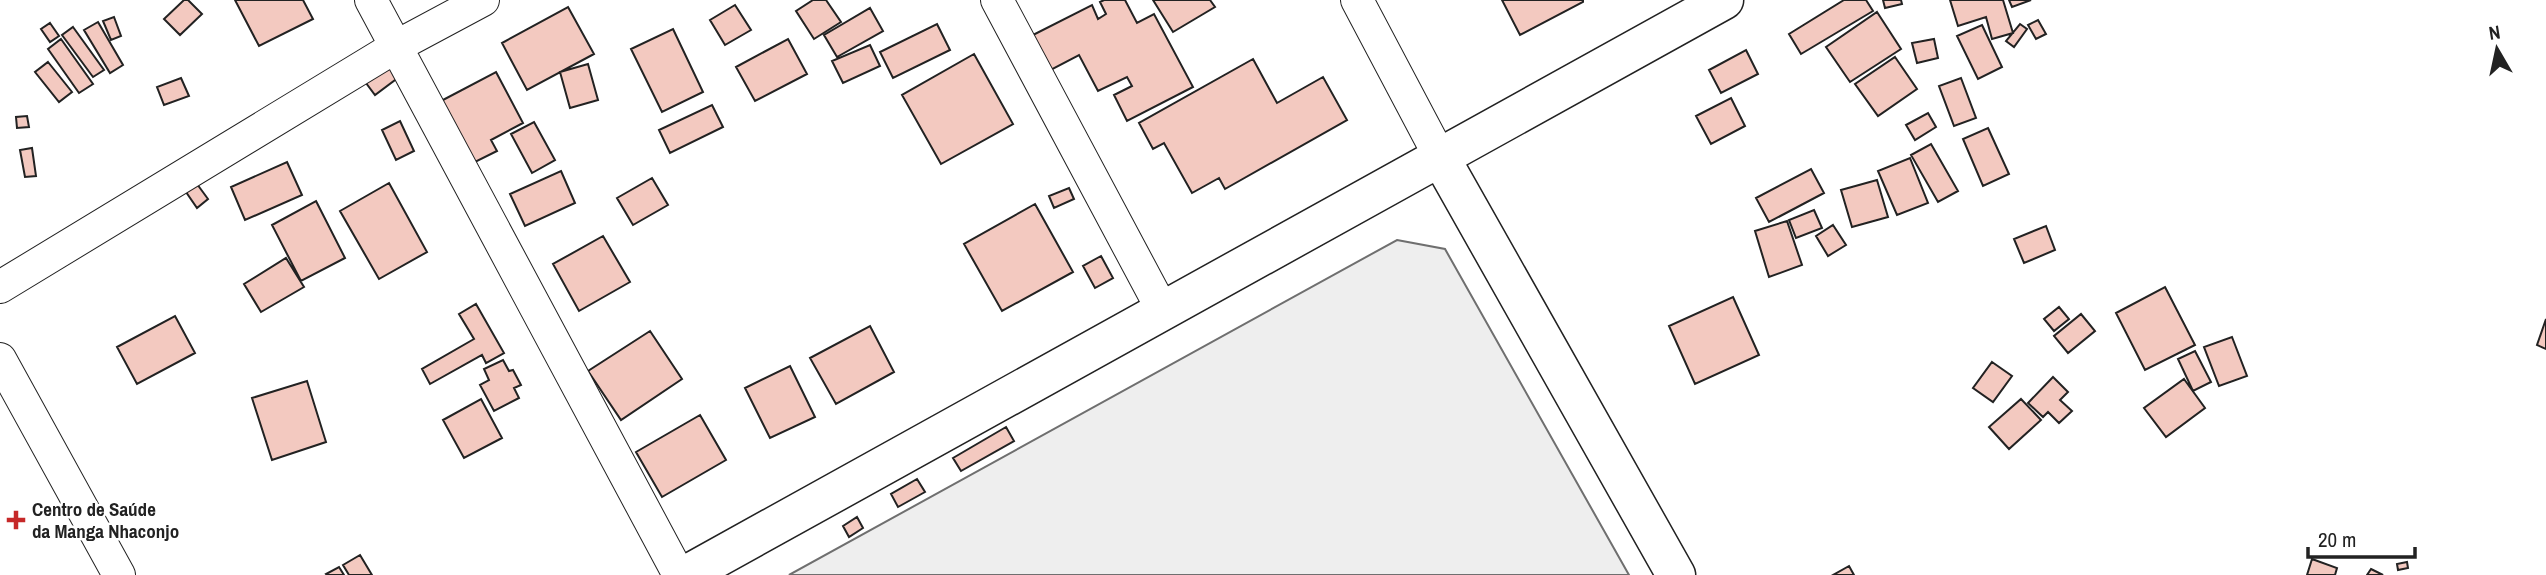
<svg xmlns="http://www.w3.org/2000/svg" width="2546" height="575" font-family="'Archivo Narrow',sans-serif">
  <style>
    .green { fill: #eee; stroke: #6f6f6f; stroke-width: 2 }
    .building { fill: #f3c9c0; stroke: #222; stroke-width: 2 }
    .lines { fill: none; stroke-linecap: round; stroke-linejoin: round }
    .street-casing { stroke: #222; stroke-width: 34 }
    .secondary-casing { stroke: #222; stroke-width: 41 }
    .street { stroke: #fff; stroke-width: 32 }
    .secondary { stroke: #fff; stroke-width: 38 }
    .poi-dot { fill: #c62828; stroke: #fff; stroke-width: 2.5 }
    .labels { text-anchor: middle; stroke-width: 5; stroke-linejoin: round; paint-order: stroke }
    .poi-label { font-size: 19px; font-weight: bold; fill: #222; stroke: #fff; text-anchor: start }
  </style>
  <rect width="100%" height="100%" fill="#fff"/>
  <path class="green" d="M1397 240 1445 249 1629 575H789Z"/>
  <path class="building" d="M184 0H188L202 14 180 35 164 19Z
    M235 0H303L313 19 259 46Z
    M813 0H826L841 22 814 39 796 11Z
    M1104 0H1125L1137 23 1154 14 1193 87 1127 121 1114 95 1132 86 1127 77 1098 91 1079 55 1045 73 1027 38 1092 5 1098 19 1106 14 1100 2Z
    M1153 0H1210L1215 7 1173 32Z
    M1502 0H1583V2L1520 35Z
    M1844 0H1866L1873 11 1801 54 1789 34Z
    M1883 0H1901L1902 4 1885 8Z
    M1950 0H2003L2013 33 1992 39 1986 17 1958 26Z
    M2009 0H2031L2012 7Z
    M735 5 751 30 725 45 710 20Z
    M568 7 594 54 527 90 502 43Z
    M870 8 883 31 837 57 824 35Z
    M1877 12 1901 49 1850 82 1826 47Z
    M114 17 121 36 111 40 103 21Z
    M2038 20 2046 34 2036 39 2028 25Z
    M98 22 123 65 110 73 84 30Z
    M50 23 59 36 50 42 41 29Z
    M937 24 950 50 893 78 880 52Z
    M2020 24 2027 29 2014 47 2006 41Z
    M1982 25 2002 67 1978 79 1957 36Z
    M73 27 104 70 93 77 62 35Z
    M673 29 703 92 662 112 631 49Z
    M61 39 93 84 79 93 48 49Z
    M788 39 807 74 755 101 736 67Z
    M1934 39 1938 58 1917 63 1912 43Z
    M870 45 880 66 843 83 832 61Z
    M1746 50 1758 74 1721 93 1709 70Z
    M974 54 1013 124 941 164 902 95Z
    M1895 57 1917 89 1878 116 1855 84Z
    M1253 59 1277 103 1323 77 1347 120 1225 189 1219 178 1192 193 1164 143 1153 149 1139 123Z
    M48 62 72 92 59 102 35 72Z
    M588 64 598 100 570 108 560 72Z
    M390 65 399 77 375 95 366 83Z
    M496 72 523 123 491 140 497 151 473 163 441 101Z
    M181 78 189 96 164 105 157 87Z
    M1961 78 1976 118 1954 126 1939 86Z
    M1731 98 1745 126 1711 144 1696 116Z
    M712 105 723 127 670 153 659 130Z
    M1928 113 1936 127 1915 140 1906 125Z
    M27 116 29 127 17 128 16 117Z
    M400 121 414 151 396 160 382 130Z
    M534 122 555 160 532 173 511 134Z
    M1988 128 2009 174 1983 186 1963 139Z
    M1931 144 1958 191 1938 202 1911 155Z
    M32 148 36 176 25 177 20 150Z
    M1910 158 1928 203 1897 215 1878 171Z
    M287 162 302 195 245 220 231 187Z
    M1811 169 1824 193 1769 222 1756 198Z
    M561 171 575 203 525 226 510 194Z
    M652 178 668 205 633 225 617 198Z
    M1877 180 1888 217 1852 227 1841 190Z
    M389 183 427 252 379 279 340 211Z
    M197 184 208 199 197 208 186 192Z
    M1069 188 1074 199 1054 208 1049 196Z
    M316 201 345 258 301 281 272 225Z
    M1035 204 1073 272 1002 311 964 244Z
    M1814 210 1822 228 1796 238 1789 220Z
    M1787 221 1802 265 1769 277 1755 231Z
    M1833 225 1846 245 1828 256 1816 236Z
    M2046 226 2055 250 2024 263 2014 239Z
    M603 236 630 282 579 311 553 264Z
    M1101 256 1113 278 1095 288 1083 266Z
    M286 258 304 287 261 312 244 284Z
    M2165 287 2195 345 2145 370 2116 313Z
    M1733 297 1759 355 1695 384 1669 326Z
    M476 304 504 353 486 363 482 355 430 384 422 369 474 339 459 314Z
    M2059 307 2069 319 2054 331 2044 319Z
    M2081 314 2095 331 2068 353 2054 336Z
    M175 316 195 353 137 384 117 347Z
    M2546 319V349L2537 345Z
    M870 326 894 372 836 404 810 358Z
    M650 331 682 379 621 420 588 371Z
    M2232 337 2247 376 2219 386 2204 347Z
    M2195 351 2211 382 2193 391 2178 359Z
    M503 360 509 371 513 370 521 385 514 388 519 398 494 411 480 385 489 380 484 369Z
    M1992 362 2012 376 1993 402 1973 388Z
    M790 366 815 417 770 438 745 388Z
    M2053 377 2068 392 2060 400 2072 411 2059 423 2048 412 2043 417 2028 403Z
    M2184 379 2205 408 2166 437 2144 408Z
    M307 381 326 442 272 460 252 398Z
    M481 399 502 438 464 458 443 420Z
    M2021 399 2041 420 2009 449 1989 427Z
    M700 415 726 460 662 497 636 452Z
    M1006 427 1014 441 961 471 953 458Z
    M917 479 925 492 898 507 891 494Z
    M857 517 863 528 849 537 843 526Z
    M360 555 372 575H349L343 565Z
    M2312 559 2337 568 2335 575H2307Z
    M2407 562 2408 568 2398 570 2397 564Z
    M1849 566 1854 575H1833Z
    M339 567 344 575H327L326 574Z
    M2371 569 2383 575H2367Z"/>
  <g class="lines">
    <defs>
      <path id="street" d="M371 0 679 575
        M997 0 1163 311
        M1357 0 1440 157
        M0 287 397 46 483 0
        M0 359 119 575"/>
      <path id="secondary" d="M1440 157 1676 575
        M686 575 1724 0"/>
    </defs>
    <use href="#street" class="street-casing"/>
    <use href="#secondary" class="secondary-casing"/>
    <use href="#street" class="street"/>
    <use href="#secondary" class="secondary"/>
  </g>
  <path class="poi-dot" d="M12.5 509.5h7v7h7v7h-7v7h-7v-7h-7v-7h7z"/>
  <g class="labels">
    <g class="poi-label">
      <text x="32" y="516">Centro de Saúde<tspan x="32" dy="22">da Manga Nhaconjo</tspan></text>
    </g>
  </g>
  <g transform="translate(2497 49) rotate(351)" stroke="#ffffff" stroke-width="5" paint-order="stroke">
  <path d="M0-5L12 26L0 18L-12 26Z" fill="#222222"/>
  <text y="-10" font-size="19" font-weight="bold" text-anchor="middle" fill="#222222">N</text>
  </g>
  <path d="M2308 547v10h107v-10" fill="none" stroke="#222222" stroke-width="3.5"/>
  <text x="2318" y="547" font-size="21" fill="#222222" stroke="#ffffff" stroke-width="5" paint-order="stroke">20 m</text>
</svg>
